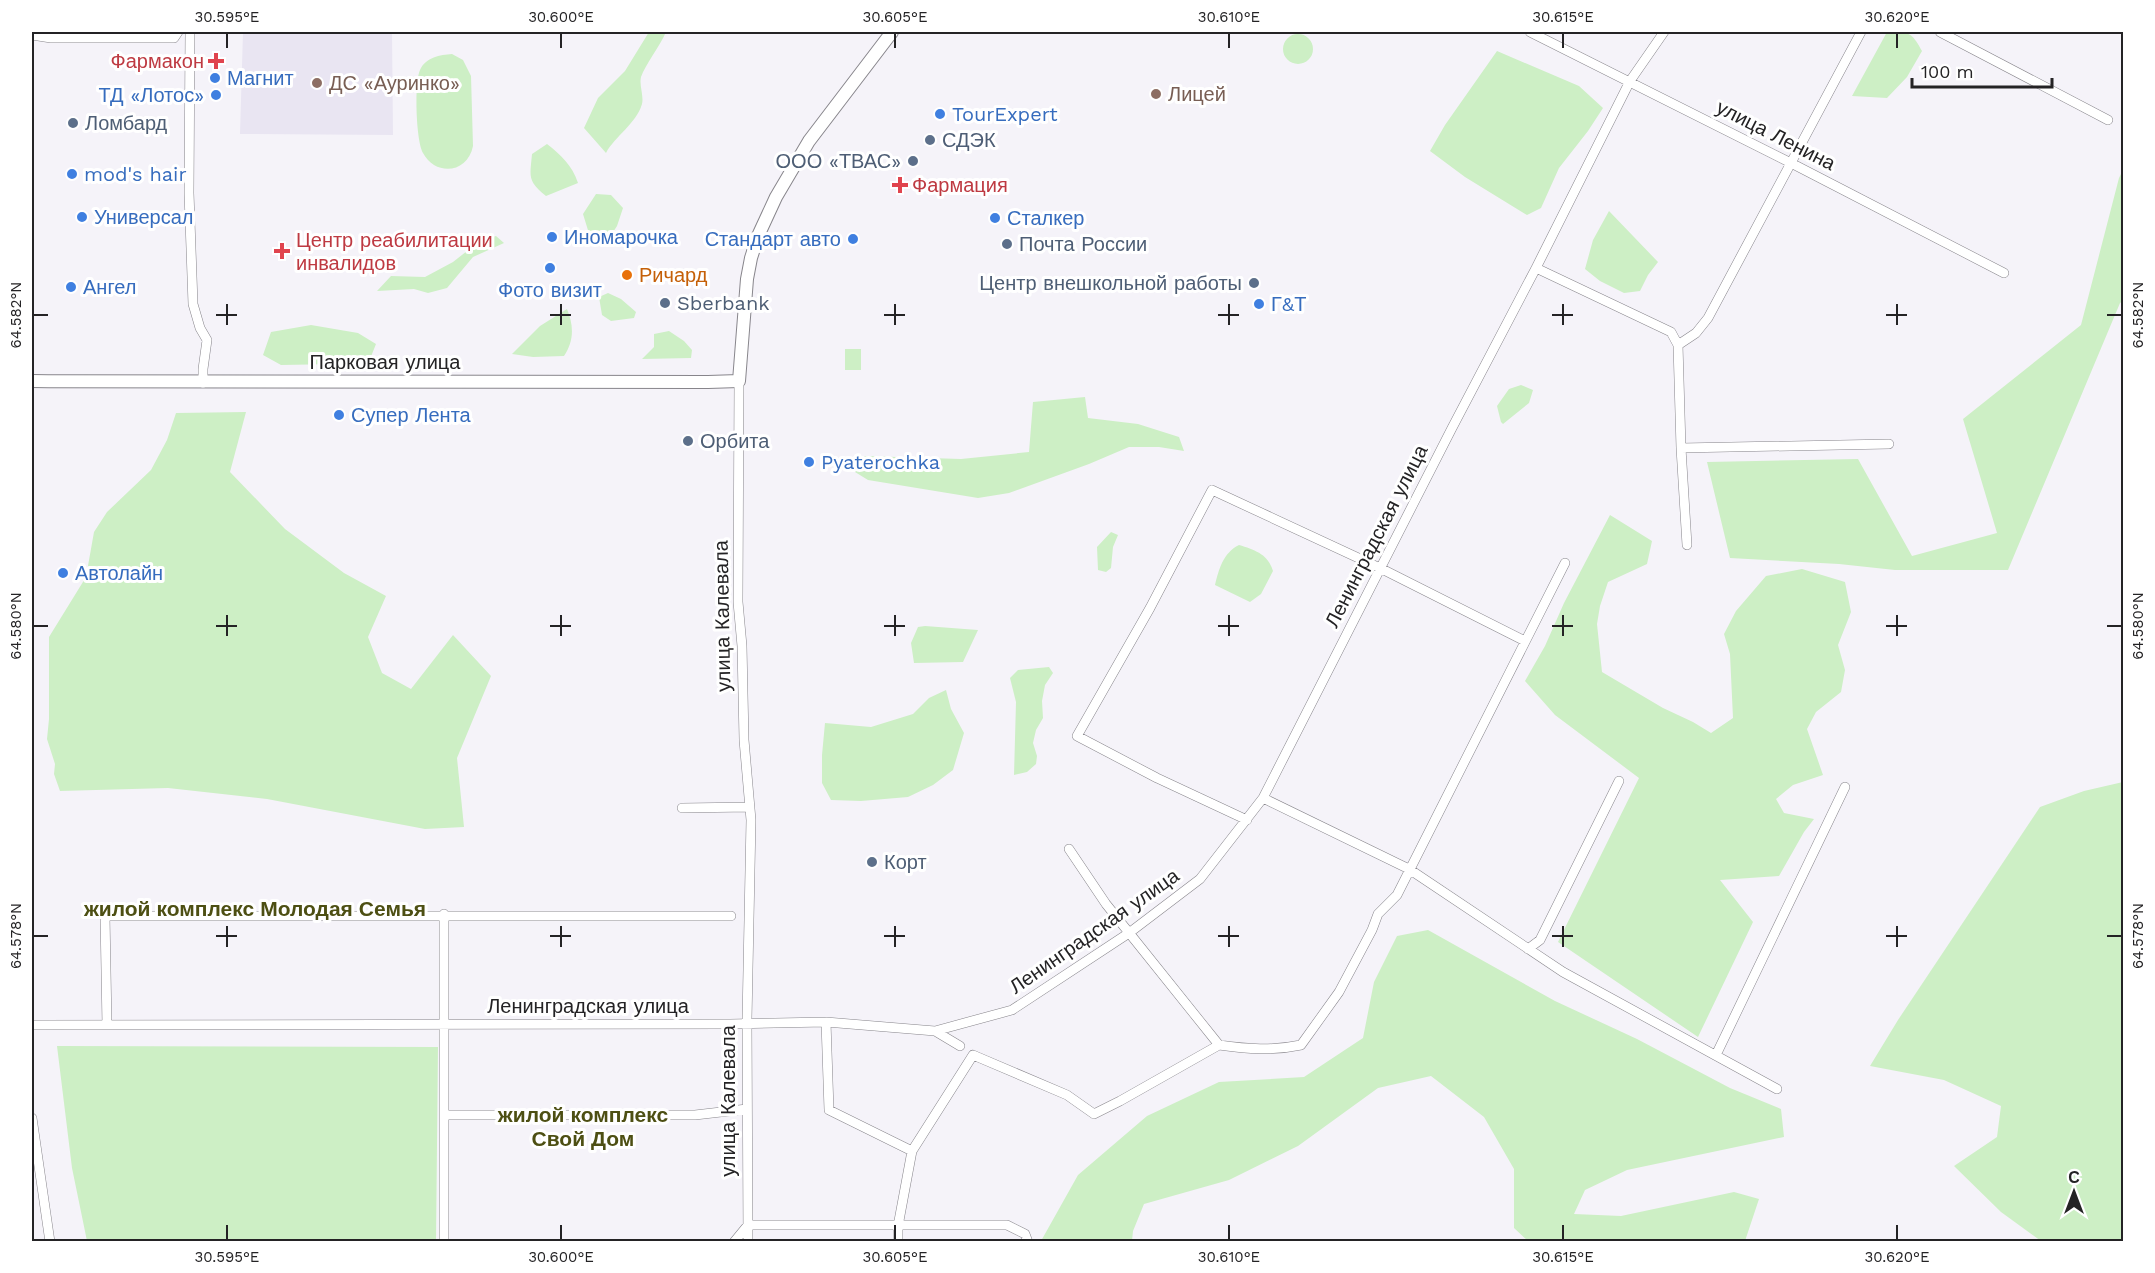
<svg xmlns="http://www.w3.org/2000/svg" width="2155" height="1273" font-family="'Work Sans',sans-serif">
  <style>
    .built { fill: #e9e5f2 }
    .green { fill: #cdefc5 }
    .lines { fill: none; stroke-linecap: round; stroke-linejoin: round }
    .minor-casing { stroke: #87858b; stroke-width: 10 }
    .major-casing { stroke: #87858b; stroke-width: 14 }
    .minor { stroke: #fff; stroke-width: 9 }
    .major { stroke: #fff; stroke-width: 12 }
    .ticks { fill: none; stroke: #242325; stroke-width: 2 }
    .health-dot { fill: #e0444e; stroke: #fff; stroke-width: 2 }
    .shop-dot { fill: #3f7fe0; stroke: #fff; stroke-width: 2 }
    .education-dot { fill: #8d6e63; stroke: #fff; stroke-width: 2 }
    .service-dot { fill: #5c6f8a; stroke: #fff; stroke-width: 2 }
    .food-dot { fill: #e8710a; stroke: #fff; stroke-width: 2 }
    .labels { text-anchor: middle; stroke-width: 6; stroke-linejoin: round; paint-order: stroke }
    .health-label { font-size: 20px; fill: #be3a42; stroke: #fff; text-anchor: start }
    .shop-label { font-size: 20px; fill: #366cbe; stroke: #fff; text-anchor: start }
    .education-label { font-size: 20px; fill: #785e54; stroke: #fff; text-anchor: start }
    .service-label { font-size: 20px; fill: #4e5e75; stroke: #fff; text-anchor: start }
    .street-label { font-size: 20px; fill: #242325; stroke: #fff }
    .food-label { font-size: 20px; fill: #c56008; stroke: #fff; text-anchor: start }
    .neighbourhood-label { font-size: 21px; font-weight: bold; fill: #4d4f13; stroke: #fff }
    .neatline { fill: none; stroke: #242325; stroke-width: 2 }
    .ticks-label { font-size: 15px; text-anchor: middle; fill: #242325 }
  </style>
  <rect width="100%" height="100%" fill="#f5f3f9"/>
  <path class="built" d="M243 32H392L393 135 240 134Z"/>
  <path class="green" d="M649 32H666C660 46 645 65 641 77 639 85 644 96 642 104 636 124 615 136 606 153L584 128 598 98 625 71Z
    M1887 32C1908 31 1912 32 1922 51L1907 77 1887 98 1852 96Z
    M1283 49a15 15 0 1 1 30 0a15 15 0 1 1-30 0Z
    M1497 51 1579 86 1603 108 1588 131 1559 168 1541 208 1527 215 1465 177 1430 151 1445 125Z
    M452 54 463 60 471 76 473 146C468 173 436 177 423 153 416 141 414 83 420 70 426 57 440 55 452 54Z
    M547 144C561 155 572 165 578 183L546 196C527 181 530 177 532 154Z
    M2123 170V301L2120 303 2008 570H1895L1839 564 1730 558 1707 462 1858 459 1912 556 1997 533 1963 419 2081 325 2119 178Z
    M596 194 611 195 623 208 617 226 606 243 591 240 583 214Z
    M1609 211 1658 262 1648 275 1640 291 1624 293 1600 281 1585 269 1593 240Z
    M496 236 504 243 473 257 447 288 428 293 414 289 377 291 391 276 425 277 453 262 481 240Z
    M608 293 621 299 636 312 634 318 611 321 602 315 599 297Z
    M567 309C574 326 574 341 564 356L533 357 512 354 540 326Z
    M311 325 358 333 376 344 370 359 338 364 281 365 263 355 271 332Z
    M669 331 684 341 692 350 691 358 642 359 654 347V334Z
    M845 349H861V370H845Z
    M1521 385 1533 390 1529 403 1503 424 1501 422 1497 406 1509 389Z
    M1085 397 1088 418 1138 424 1179 437 1184 451 1159 447H1129L1089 464 1009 493 978 498 868 480 855 472 865 456 961 459 1029 452 1033 402Z
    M246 412 230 472 285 529 344 573 386 596 368 637 382 673 411 689 453 635 491 676 457 758 464 827 425 829 267 799 168 788 60 791 54 774 55 764 47 739 49 719V637L86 577 94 532 107 512 151 470 167 440 176 413Z
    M1610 515 1652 541 1647 564 1608 582 1600 606 1597 624 1602 672 1663 708 1693 722 1711 733 1733 718 1730 654 1724 634 1736 611 1766 576 1802 569 1845 582 1851 612 1838 645 1845 670 1841 692 1816 712 1807 729 1823 775 1793 785 1776 799 1784 813 1814 819 1804 832 1779 876 1720 880 1753 922 1698 1037 1558 942 1639 778 1555 715 1525 681 1545 646 1564 603Z
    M1111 532 1118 535 1113 547 1111 568 1106 572 1098 570 1097 547Z
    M1239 545C1255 550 1268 554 1273 571L1261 594 1250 602 1215 585C1219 569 1223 553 1239 545Z
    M925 626 978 630 963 662 914 663 911 643 918 627Z
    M1049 667 1053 673 1045 685 1042 701 1043 718 1036 730 1033 743 1037 756 1036 764 1027 772 1014 775 1016 702 1010 678 1018 670Z
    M946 690 951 709 964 733 953 770 933 785 908 797 861 801 831 800 822 783V755L825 723 871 727 913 714 929 698Z
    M2123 782V1241H2041L2001 1212 1954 1166 1997 1137 2001 1106 1944 1080 1870 1066 1898 1020 2040 807 2084 791Z
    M1428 930 1555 1001 1637 1039 1730 1088 1781 1109 1784 1137 1627 1170 1585 1190 1574 1214 1621 1216 1734 1192 1759 1199 1745 1241H1528L1514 1228V1169L1484 1117 1431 1076 1378 1088 1298 1146 1229 1180 1144 1204 1133 1231 1132 1241H1041L1078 1175 1147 1116 1219 1082 1304 1077 1363 1038 1374 982 1397 936Z
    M57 1046 438 1047 436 1241H87L72 1168Z"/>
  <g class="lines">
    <defs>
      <path id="minor" d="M190 32 189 193 193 304 200 328 207 340 203 369V383
        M1530 32 1791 163 2004 273
        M1940 32 2108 120
        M32 35 51 38H174L178 32
        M1536 268 1671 332 1678 345 1681 448 1687 545
        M1678 345 1696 333 1708 318 1861 32
        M739 381 738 602 742 646 744 740 751 820 747 1020 748 1242
        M1681 448 1889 444
        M1263 798 1409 869 1563 972 1777 1089
        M682 808 750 807
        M1247 820 1157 778 1077 736 1150 608 1212 490 1380 568 1525 641
        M1069 849 1106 904 1219 1045C1247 1049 1273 1051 1301 1045L1339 992 1372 930 1378 914 1397 895 1565 563
        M444 914V1242
        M1528 949 1540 940 1619 781
        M826 1022 829 1110 912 1151
        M32 1025 730 1024 826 1022 935 1031 1012 1010 1129 933 1200 879 1263 798 1452 428 1536 268 1630 81 1664 32
        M107 1025 105 916H731
        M935 1031 960 1046
        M1716 1055 1845 787
        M444 1115H695L747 1109
        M32 1118 50 1242
        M734 1242 748 1225H1007L1025 1234 1028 1242
        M898 1242V1226L912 1151 973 1055 1067 1095 1094 1114 1120 1101 1219 1045"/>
      <path id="major" d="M32 381C257 383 482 382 708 382L739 381 747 279 751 258 758 236 776 197 809 141 892 32"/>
    </defs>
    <use href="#minor" class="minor-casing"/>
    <use href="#major" class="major-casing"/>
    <use href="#minor" class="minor"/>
    <use href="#major" class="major"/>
  </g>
  <path class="ticks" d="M227 33V48M561 33V48M895 33V48M1229 33V48M1563 33V48M1897 33V48M227 304V325M561 304V325M895 304V325M1229 304V325M1563 304V325M1897 304V325M33 315H48M216 315H237M550 315H571M884 315H905M1218 315H1239M1552 315H1573M1886 315H1907M2107 315H2122M227 615V636M561 615V636M895 615V636M1229 615V636M1563 615V636M1897 615V636M33 626H48M216 626H237M550 626H571M884 626H905M1218 626H1239M1552 626H1573M1886 626H1907M2107 626H2122M227 926V947M561 926V947M895 926V947M1229 926V947M1563 926V947M1897 926V947M33 936H48M216 936H237M550 936H571M884 936H905M1218 936H1239M1552 936H1573M1886 936H1907M2107 936H2122M227 1225V1240M561 1225V1240M895 1225V1240M1229 1225V1240M1563 1225V1240M1897 1225V1240"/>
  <g class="health-dot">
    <path d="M213 52h6v6h6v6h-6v6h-6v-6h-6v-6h6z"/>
    <path d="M897 176h6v6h6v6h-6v6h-6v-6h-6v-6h6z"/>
    <path d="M279 242h6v6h6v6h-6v6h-6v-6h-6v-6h6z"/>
  </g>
  <g class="shop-dot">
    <circle cx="215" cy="78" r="6"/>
    <circle cx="216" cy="95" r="6"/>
    <circle cx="940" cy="114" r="6"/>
    <circle cx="72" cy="174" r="6"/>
    <circle cx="82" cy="217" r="6"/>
    <circle cx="995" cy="218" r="6"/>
    <circle cx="552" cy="237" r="6"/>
    <circle cx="853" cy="239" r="6"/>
    <circle cx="550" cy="268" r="6"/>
    <circle cx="71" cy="287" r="6"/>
    <circle cx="1259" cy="304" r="6"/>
    <circle cx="339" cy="415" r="6"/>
    <circle cx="809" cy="462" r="6"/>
    <circle cx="63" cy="573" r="6"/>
  </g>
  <g class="education-dot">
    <circle cx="317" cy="83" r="6"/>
    <circle cx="1156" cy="94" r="6"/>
  </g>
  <g class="service-dot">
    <circle cx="73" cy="123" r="6"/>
    <circle cx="930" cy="140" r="6"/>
    <circle cx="913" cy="161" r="6"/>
    <circle cx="1007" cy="244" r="6"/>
    <circle cx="1254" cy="283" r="6"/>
    <circle cx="665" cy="303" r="6"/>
    <circle cx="688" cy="441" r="6"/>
    <circle cx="872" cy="862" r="6"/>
  </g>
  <circle class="food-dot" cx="627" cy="275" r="6"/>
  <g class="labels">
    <g class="health-label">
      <text x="204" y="68" text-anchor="end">Фармакон</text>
      <text x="912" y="192">Фармация</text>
      <text x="296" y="247">Центр реабилитации<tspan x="296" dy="23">инвалидов</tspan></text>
    </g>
    <g class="shop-label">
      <text x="227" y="85">Магнит</text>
      <text x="204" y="102" text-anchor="end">ТД «Лотос»</text>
      <text x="952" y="121">TourExpert</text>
      <text x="84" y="181">mod's hair</text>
      <text x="94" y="224">Универсал</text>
      <text x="1007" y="225">Сталкер</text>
      <text x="564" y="244">Иномарочка</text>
      <text x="841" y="246" text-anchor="end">Стандарт авто</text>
      <text x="83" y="294">Ангел</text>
      <text x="550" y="297" text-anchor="middle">Фото визит</text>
      <text x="1271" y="311">Г&amp;Т</text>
      <text x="351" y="422">Супер Лента</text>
      <text x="821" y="469">Pyaterochka</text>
      <text x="75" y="580">Автолайн</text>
    </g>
    <g class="education-label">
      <text x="329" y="90">ДС «Ауринко»</text>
      <text x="1168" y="101">Лицей</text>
    </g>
    <g class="service-label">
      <text x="85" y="130">Ломбард</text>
      <text x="942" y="147">СДЭК</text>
      <text x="901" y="168" text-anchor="end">ООО «ТВАС»</text>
      <text x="1019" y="251">Почта России</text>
      <text x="1242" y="290" text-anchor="end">Центр внешкольной работы</text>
      <text x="677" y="310">Sberbank</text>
      <text x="700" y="448">Орбита</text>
      <text x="884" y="869">Корт</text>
    </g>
    <g class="street-label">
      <text transform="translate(1776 135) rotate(27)" y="7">улица Ленина</text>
      <text x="385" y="369">Парковая улица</text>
      <text transform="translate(1376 536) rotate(-63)" y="7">Ленинградская улица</text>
      <text transform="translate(722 616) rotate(-91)" y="7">улица Калевала</text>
      <text transform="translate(1094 931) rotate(-35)" y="7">Ленинградская улица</text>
      <text x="588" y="1013">Ленинградская улица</text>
      <text transform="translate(728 1101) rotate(-90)" y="7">улица Калевала</text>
    </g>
    <g class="food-label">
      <text x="639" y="282">Ричард</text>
    </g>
    <g class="neighbourhood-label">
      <text x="255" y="916">жилой комплекс Молодая Семья</text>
      <text x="583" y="1122">жилой комплекс<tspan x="583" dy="24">Свой Дом</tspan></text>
    </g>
  </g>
  <rect width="2155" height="1273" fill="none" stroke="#ffffff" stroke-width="66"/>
  <g transform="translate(2074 1192)" stroke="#ffffff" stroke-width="4.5" paint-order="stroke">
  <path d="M0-4.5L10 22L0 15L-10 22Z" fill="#242325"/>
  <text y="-9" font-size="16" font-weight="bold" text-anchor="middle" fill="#242325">С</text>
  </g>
  <path d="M1912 78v9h140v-9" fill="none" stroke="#242325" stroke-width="3"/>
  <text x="1921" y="78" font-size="18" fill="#242325" stroke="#ffffff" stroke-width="4.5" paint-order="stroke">100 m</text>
  <rect x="33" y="33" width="2089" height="1207" class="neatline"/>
  <g class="ticks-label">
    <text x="227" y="22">30.595°E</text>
    <text x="561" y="22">30.600°E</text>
    <text x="895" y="22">30.605°E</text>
    <text x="1229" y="22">30.610°E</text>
    <text x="1563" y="22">30.615°E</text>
    <text x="1897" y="22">30.620°E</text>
    <text transform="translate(16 315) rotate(-90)" y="5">64.582°N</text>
    <text transform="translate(2138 315) rotate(-90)" y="5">64.582°N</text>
    <text transform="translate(16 626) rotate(-90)" y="5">64.580°N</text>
    <text transform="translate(2138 626) rotate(-90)" y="5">64.580°N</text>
    <text transform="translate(16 936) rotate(-90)" y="5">64.578°N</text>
    <text transform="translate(2138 936) rotate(-90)" y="5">64.578°N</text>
    <text x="227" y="1262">30.595°E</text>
    <text x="561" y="1262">30.600°E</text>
    <text x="895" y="1262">30.605°E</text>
    <text x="1229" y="1262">30.610°E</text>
    <text x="1563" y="1262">30.615°E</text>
    <text x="1897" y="1262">30.620°E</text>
  </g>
</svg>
